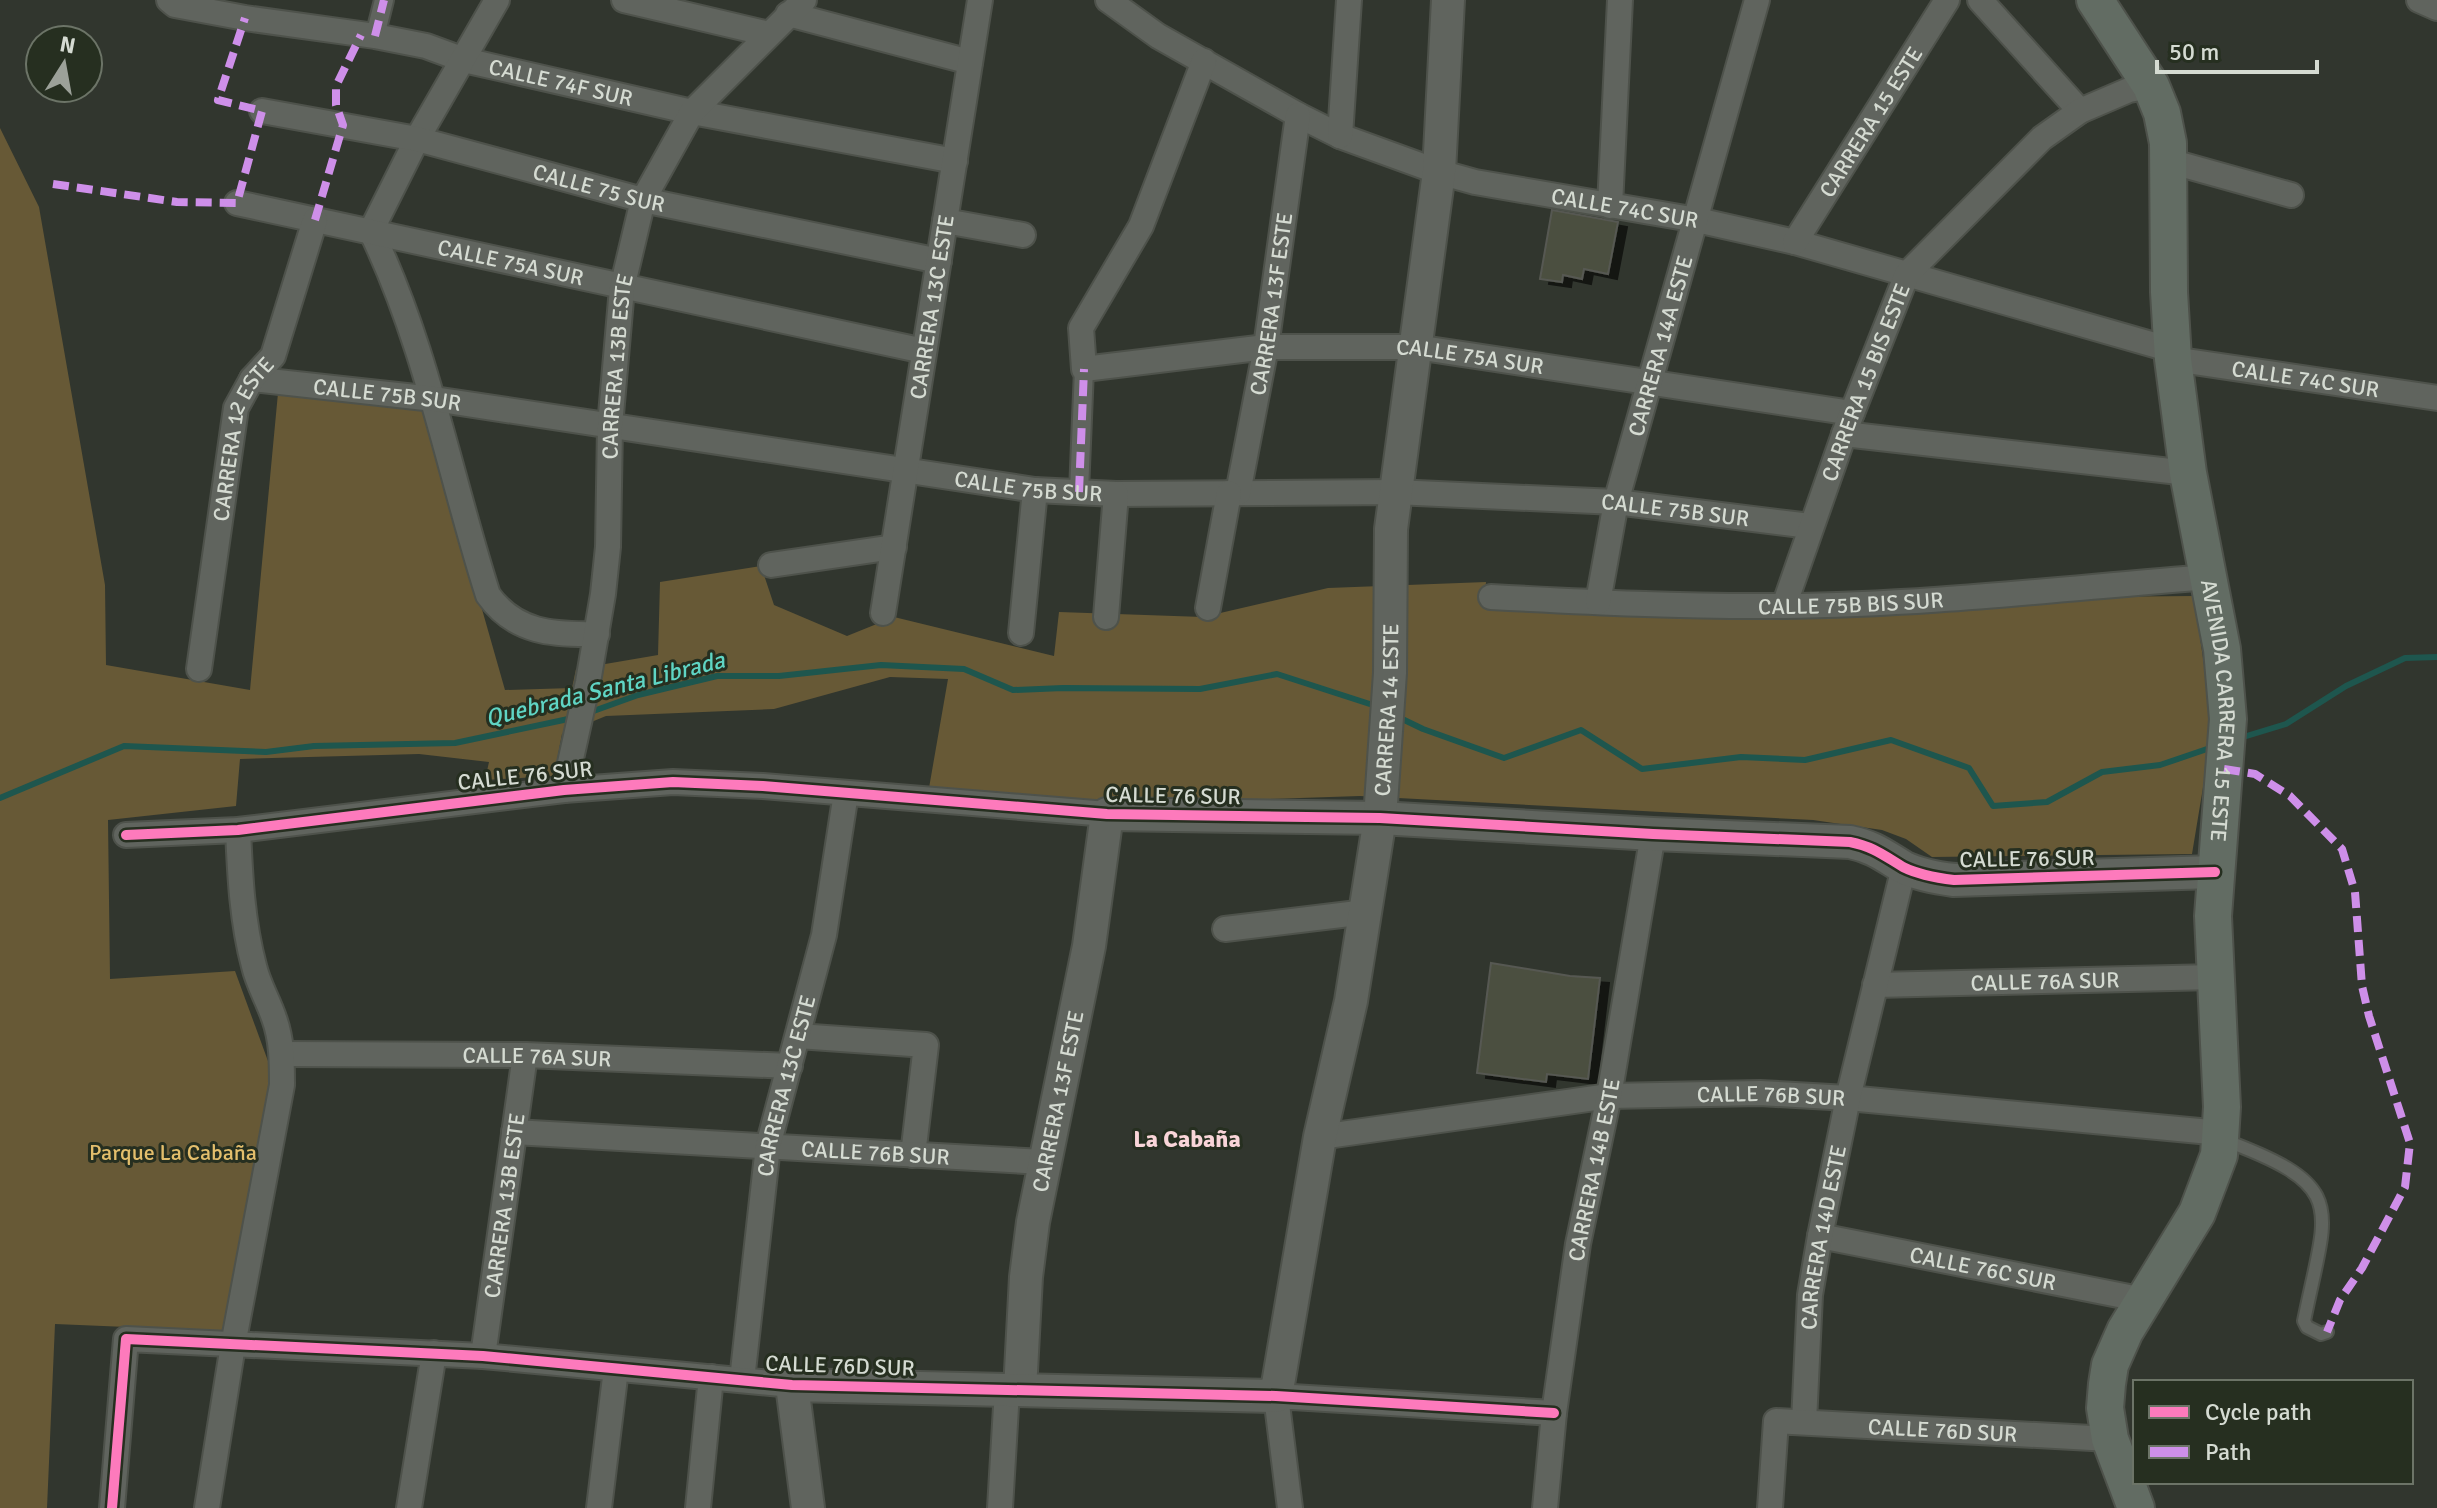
<svg xmlns="http://www.w3.org/2000/svg" width="2437" height="1508" font-family="Signika,sans-serif">
  <style>
    .green { fill: #675936 }
    .lines { fill: none; stroke-linecap: round; stroke-linejoin: round }
    .stream { stroke: #1e564e; stroke-width: 6 }
    .building { fill: #4c4f40; stroke: #575952; stroke-width: 2; filter: url(#shadow) }
    .service-casing { stroke: #4e524b; stroke-width: 16 }
    .pedestrian-casing { stroke: #4e524b; stroke-width: 22 }
    .minor-casing { stroke: #4e524b; stroke-width: 28 }
    .tertiary-casing { stroke: #4e524b; stroke-width: 36 }
    .secondary-casing { stroke: #4e524b; stroke-width: 40 }
    .service { stroke: #60645e; stroke-width: 12 }
    .pedestrian { stroke: #60645e; stroke-width: 18 }
    .minor { stroke: #60645e; stroke-width: 24 }
    .tertiary { stroke: #60645e; stroke-width: 32 }
    .secondary { stroke: #626c63; stroke-width: 36 }
    .quiet { stroke: #ce8fe9; stroke-width: 8; stroke-dasharray: 16 8; stroke-linecap: butt }
    .cycleway-casing { stroke: #262f20; stroke-width: 15 }
    .cycleway { stroke: #fd7abc; stroke-width: 10 }
    .labels { text-anchor: middle; stroke-width: 6; stroke-linejoin: round; paint-order: stroke }
    .street-label { font-size: 22px; fill: #d5dbd2; stroke: #262f20 }
    .park-label { font-size: 22px; fill: #e3be6c; stroke: #262f20 }
    .water-label { font-size: 24px; font-style: italic; fill: #5fd5c4; stroke: #262f20 }
    .neighbourhood-label { font-size: 24px; font-weight: bold; fill: #f9d5d8; stroke: #262f20 }
  </style>
  <defs>
    <filter id="shadow"><feDropShadow dx="9" dy="5" stdDeviation="0" flood-color="#0009"/></filter>
  </defs>
  <rect width="100%" height="100%" fill="#31362e"/>
  <path class="green" d="M0 128 39 207 105 585 106 665 250 690 278 393 425 409 505 690 572 688 576 669 658 655 660 582 761 566 774 605 847 636 894 617 1054 656 1059 612 1203 617 1328 588 1486 582 1484 603 2194 596 2213 727 2192 854 1932 857 1906 839 1882 830 1813 820 1360 796 1127 804 929 788 948 679 890 677 774 709 606 716 562 734 554 776 485 780 489 762 419 754 240 759 236 806 108 820 110 979 235 971 272 1072 261 1161 223 1331 55 1324 47 1508H0Z"/>
  <g class="lines">
    <path class="stream" d="M588 713 638 695 717 676H779L881 665 964 669 1013 690 1063 688 1200 689 1277 674 1379 707
      M1396 716 1423 729 1504 758 1581 730 1642 769 1741 757 1805 760 1891 740 1969 768 1993 806 2047 802 2102 772 2160 765 2207 749
      M2240 738 2286 724 2346 686 2405 658 2437 657
      M0 798 124 746 266 752 314 746 455 743 573 718"/>
  </g>
  <path class="building" d="M1552 210 1618 222 1608 274 1584 269 1582 279 1563 275 1562 282 1540 279Z
    M1491 963 1570 976 1600 978 1588 1079 1547 1074 1546 1082 1477 1073Z"/>
  <g class="lines">
    <defs>
      <path id="service" d="M2224 1140C2350 1187 2327 1206 2304 1321L2307 1327 2321 1334 2327 1332"/>
      <path id="pedestrian" d="M375 36 384 0
        M1079 492 1084 369"/>
      <g id="minor">
        <path id="s1" d="M169 0 175 5 245 18 375 36 426 46 464 60 692 112 955 161"/>
        <path d="M497 0 417 139 371 231C427 347 449 473 488 595 515 633 553 635 597 634"/>
        <path d="M624 0 769 34"/>
        <path id="s2" d="M1108 0 1158 36 1298 115 1340 136 1439 172 1475 182 1697 220 1795 242 2172 350"/>
        <path d="M1980 0 2080 111"/>
        <path d="M2419 0 2437 8"/>
        <path d="M788 14 970 62"/>
        <path id="s3" d="M1204 61 1141 226 1081 328 1084 369 1266 347H1416L1852 413"/>
        <path id="s4" d="M262 111 417 139 643 200 939 261"/>
        <path d="M1340 136 1349 0"/>
        <path d="M2169 161 2291 195"/>
        <path id="s5" d="M237 203 924 351"/>
        <path d="M1610 206 1620 0"/>
        <path d="M945 221 1023 235"/>
        <path id="s6" d="M1795 242 1947 0"/>
        <path id="s7" d="M2173 359 2437 398"/>
        <path id="s8" d="M252 379 434 399 1035 490 1116 494 1395 492 1616 502 1810 526"/>
        <path d="M1844 434 2188 473"/>
        <path id="s9" d="M1238 493 1266 347 1298 115"/>
        <path d="M771 565 894 547"/>
        <path id="s10" d="M1491 597C1588 602 1686 607 1783 606 1925 605 2067 588 2209 577"/>
        <path id="s11" d="M1598 602 1616 502 1757 0"/>
        <path id="s12" d="M1784 606 1848 423 1907 274 2042 138 2080 111 2129 90 2151 86"/>
        <path d="M1208 608 1229 493"/>
        <path id="s13" d="M883 613 980 0"/>
        <path d="M1106 617 1116 494"/>
        <path d="M1021 633 1035 490"/>
        <path id="s14" d="M199 669 236 408 252 379 273 356 315 220"/>
        <path id="s15" d="M564 790 588 682 603 594 608 547 610 426 622 288 643 200 692 112 804 0"/>
        <path d="M126 835 238 830 564 790 673 782 763 786 1107 814"/>
        <path d="M1225 929 1366 912"/>
        <path id="s16" d="M1875 985 2215 977"/>
        <path d="M798 1036 926 1045 913 1155"/>
        <path id="s17" d="M283 1054 525 1055 790 1066"/>
        <path id="s18" d="M514 1132 1044 1162"/>
        <path id="s19" d="M1320 1137 1609 1096 1760 1093 1848 1098 2221 1133"/>
        <path id="s20" d="M1820 1236 2144 1300"/>
        <path id="s21" d="M483 1356 525 1055"/>
        <path id="s22" d="M742 1380 768 1146 824 935 846 793"/>
        <path id="s23" d="M1804 1422 1810 1295 1820 1236 1848 1098 1904 867"/>
        <path d="M112 1508 126 1339 483 1356 792 1385"/>
        <path d="M207 1508 233 1345 282 1085C282 1062 282 1040 274 1018 268 1000 258 984 254 966 242 921 240 875 238 830"/>
        <path d="M409 1508 434 1353"/>
        <path d="M599 1508 616 1369"/>
        <path d="M698 1508 711 1377"/>
        <path d="M1000 1508 1007 1390"/>
        <path d="M1290 1508 1276 1396 1554 1413"/>
        <path id="s24" d="M1545 1508 1554 1413 1578 1244 1609 1096 1653 834"/>
        <path id="s25" d="M1770 1508 1776 1421 2110 1439"/>
      </g>
      <g id="tertiary">
        <path id="s26" d="M1020 1390 1026 1277 1033 1222 1089 946 1107 814 1380 818 1653 834 1850 842C1874 847 1883 855 1903 867 1919 875 1937 878 1954 880L2215 872"/>
        <path id="s27" d="M808 1508 792 1385 1276 1396 1320 1137 1351 1001 1380 818 1390 673 1391 529 1439 172 1448 0"/>
      </g>
      <g id="secondary">
        <path id="s28" d="M2095 0 2151 86 2162 113 2168 143 2169 292 2173 359 2188 473 2222 649 2228 719 2213 916 2222 1107 2219 1155 2197 1213 2125 1331 2110 1365 2107 1384 2105 1408 2110 1439 2136 1508"/>
      </g>
    </defs>
    <use href="#service" class="service-casing"/>
    <use href="#pedestrian" class="pedestrian-casing"/>
    <use href="#minor" class="minor-casing"/>
    <use href="#tertiary" class="tertiary-casing"/>
    <use href="#secondary" class="secondary-casing"/>
    <use href="#service" class="service"/>
    <use href="#pedestrian" class="pedestrian"/>
    <use href="#minor" class="minor"/>
    <use href="#tertiary" class="tertiary"/>
    <use href="#secondary" class="secondary"/>
    <path class="quiet" d="M375 36 384 0
      M53 184 177 202 237 203 262 111 218 100 245 18
      M315 220 343 125 336 105V86L361 35
      M1079 492 1084 369
      M2224 769 2255 774 2290 796 2342 849 2355 892 2362 986 2369 1016 2410 1143 2405 1187 2362 1268 2340 1300 2327 1332"/>
    <defs>
      <path id="cycleway" d="M126 835 238 830 564 790 673 782 763 786 1107 814 1380 818 1653 834 1850 842C1874 847 1883 855 1903 867 1919 875 1937 878 1954 880L2215 872
        M112 1508 126 1339 483 1356 792 1385 1276 1396 1554 1413"/>
    </defs>
    <use href="#cycleway" class="cycleway-casing"/>
    <use href="#cycleway" class="cycleway"/>
  </g>
  <g class="labels">
    <g class="street-label">
      <text dy="8" stroke="none"><textPath href="#s1" startOffset="402">CALLE 74F SUR</textPath></text>
      <text dy="8" stroke="none"><textPath href="#s6" startOffset="142">CARRERA 15 ESTE</textPath></text>
      <text dy="8" stroke="none"><textPath href="#s4" startOffset="346">CALLE 75 SUR</textPath></text>
      <text dy="8" stroke="none"><textPath href="#s2" startOffset="564">CALLE 74C SUR</textPath></text>
      <text dy="8" stroke="none"><textPath href="#s5" startOffset="280">CALLE 75A SUR</textPath></text>
      <text dy="8" stroke="none"><textPath href="#s9" startOffset="192">CARRERA 13F ESTE</textPath></text>
      <text dy="8" stroke="none"><textPath href="#s13" startOffset="310">CARRERA 13C ESTE</textPath></text>
      <text dy="8" stroke="none"><textPath href="#s11" startOffset="264">CARRERA 14A ESTE</textPath></text>
      <text dy="8" stroke="none"><textPath href="#s3" startOffset="724">CALLE 75A SUR</textPath></text>
      <text dy="8" stroke="none"><textPath href="#s15" startOffset="428">CARRERA 13B ESTE</textPath></text>
      <text dy="8" stroke="none"><textPath href="#s7" startOffset="134">CALLE 74C SUR</textPath></text>
      <text dy="8" stroke="none"><textPath href="#s12" startOffset="238">CARRERA 15 BIS ESTE</textPath></text>
      <text dy="8" stroke="none"><textPath href="#s8" startOffset="136">CALLE 75B SUR</textPath></text>
      <text dy="8" stroke="none"><textPath href="#s14" startOffset="236">CARRERA 12 ESTE</textPath></text>
      <text dy="8" stroke="none"><textPath href="#s8" startOffset="784">CALLE 75B SUR</textPath></text>
      <text dy="8" stroke="none"><textPath href="#s8" startOffset="1432">CALLE 75B SUR</textPath></text>
      <text dy="8" stroke="none"><textPath href="#s10" startOffset="360">CALLE 75B BIS SUR</textPath></text>
      <text dy="8" stroke="none"><textPath href="#s27" startOffset="1304">CARRERA 14 ESTE</textPath></text>
      <text dy="8" stroke="none"><textPath href="#s28" startOffset="734">AVENIDA CARRERA 15 ESTE</textPath></text>
      <text transform="translate(525 775) rotate(-6)" y="8">CALLE 76 SUR</text>
      <text transform="translate(1173 795) rotate(1)" y="8">CALLE 76 SUR</text>
      <text transform="translate(2027 858) rotate(-1)" y="8">CALLE 76 SUR</text>
      <text dy="8" stroke="none"><textPath href="#s16" startOffset="170">CALLE 76A SUR</textPath></text>
      <text dy="8" stroke="none"><textPath href="#s17" startOffset="254">CALLE 76A SUR</textPath></text>
      <text dy="8" stroke="none"><textPath href="#s22" startOffset="298">CARRERA 13C ESTE</textPath></text>
      <text dy="8" stroke="none"><textPath href="#s19" startOffset="454">CALLE 76B SUR</textPath></text>
      <text dy="8" stroke="none"><textPath href="#s26" startOffset="292">CARRERA 13F ESTE</textPath></text>
      <text dy="8" stroke="none"><textPath href="#s18" startOffset="362">CALLE 76B SUR</textPath></text>
      <text dy="8" stroke="none"><textPath href="#s24" startOffset="342">CARRERA 14B ESTE</textPath></text>
      <text dy="8" stroke="none"><textPath href="#s21" startOffset="152">CARRERA 13B ESTE</textPath></text>
      <text dy="8" stroke="none"><textPath href="#s23" startOffset="186">CARRERA 14D ESTE</textPath></text>
      <text dy="8" stroke="none"><textPath href="#s20" startOffset="166">CALLE 76C SUR</textPath></text>
      <text transform="translate(840 1365) rotate(2)" y="8">CALLE 76D SUR</text>
      <text dy="8" stroke="none"><textPath href="#s25" startOffset="254">CALLE 76D SUR</textPath></text>
    </g>
    <g class="park-label">
      <text x="173" y="1160">Parque La Cabaña</text>
    </g>
    <g class="water-label">
      <text transform="translate(605 689) rotate(-14)" y="8">Quebrada Santa Librada</text>
    </g>
    <g class="neighbourhood-label">
      <text x="1187" y="1147">La Cabaña</text>
    </g>
  </g>
  <rect x="2133" y="1380" width="280" height="104" fill="#262f20" stroke="#6c7467" stroke-width="2"/>
  <rect x="2149" y="1406" width="40" height="12" fill="#fd7abc" stroke="#6c7467" stroke-width="2"/>
  <text x="2205" y="1420" font-size="24" fill="#d5dbd2">Cycle path</text>
  <rect x="2149" y="1446" width="40" height="12" fill="#ce8fe9" stroke="#6c7467" stroke-width="2"/>
  <text x="2205" y="1460" font-size="24" fill="#d5dbd2">Path</text>
  <g transform="translate(64 64) rotate(11)"><circle r="38" fill="#262f20" stroke="#6c7467" stroke-width="2"/>
  <path d="M0-6L14 30L0 20L-14 30Z" fill="#9ca199"/>
  <text y="-12" font-size="22" font-weight="bold" text-anchor="middle" fill="#d5dbd2">N</text>
  </g>
  <path d="M2157 60v12h160v-12" fill="none" stroke="#d5dbd2" stroke-width="4"/>
  <text x="2169" y="60" font-size="24" fill="#d5dbd2" stroke="#262f20" stroke-width="6" paint-order="stroke">50 m</text>
</svg>
